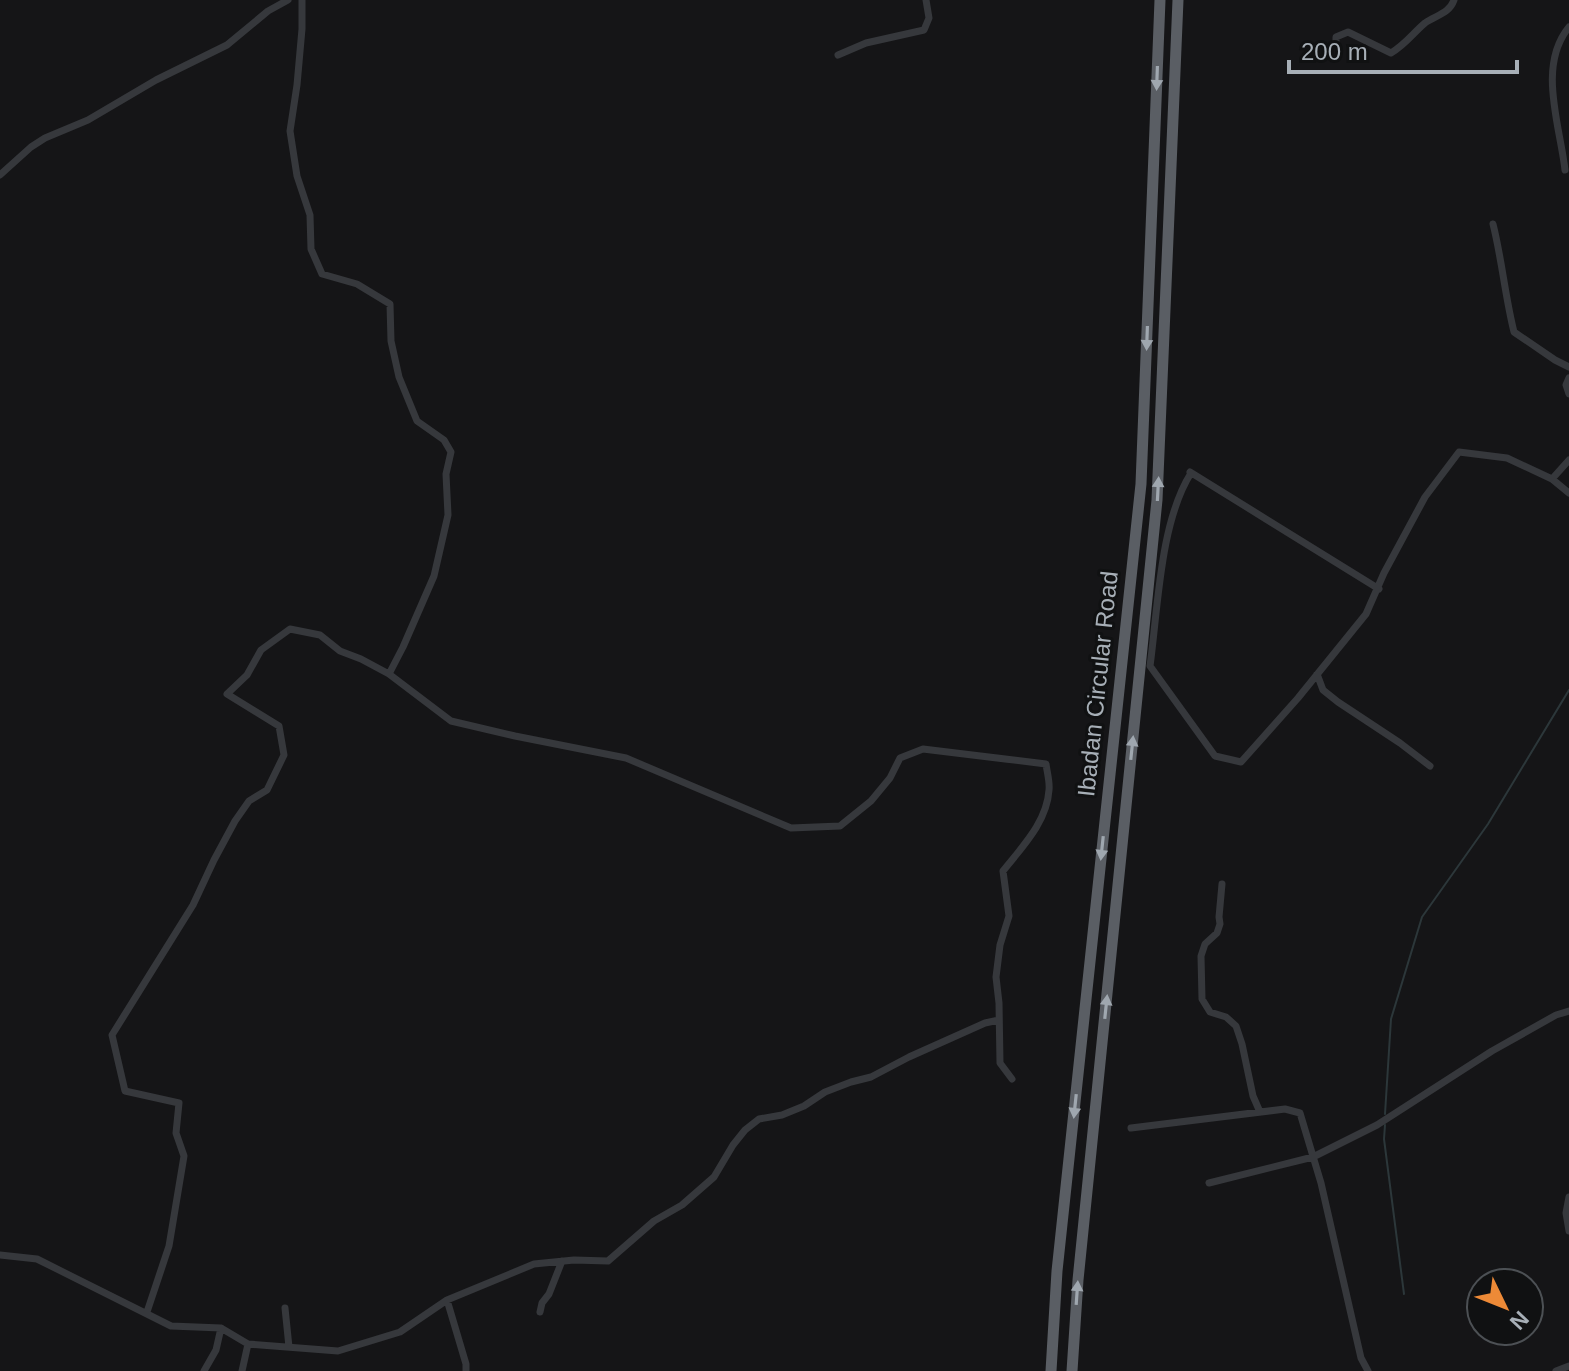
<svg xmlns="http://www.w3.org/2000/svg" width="1569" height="1371" font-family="Helvetica,sans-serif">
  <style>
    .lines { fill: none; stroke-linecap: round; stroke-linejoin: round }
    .stream { stroke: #2c373a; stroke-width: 2 }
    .minor { stroke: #36383c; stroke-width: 7 }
    .trunk { stroke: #5a5e64; stroke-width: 11 }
    .oneway { fill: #9fa7af }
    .labels { text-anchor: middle; stroke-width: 6; stroke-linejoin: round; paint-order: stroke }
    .street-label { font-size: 24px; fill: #a7afb7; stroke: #101112 }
  </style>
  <rect width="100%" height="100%" fill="#151517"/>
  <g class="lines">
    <path class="stream" d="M1385 1114 1391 1019 1422 917 1488 824 1569 690
      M1385 1125 1384 1139 1404 1294"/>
    <path class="minor" d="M302 0V29L297 85 290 131 297 176 310 215 311 249 322 274 357 284 390 304 391 341 399 377 417 421 444 440 451 452 446 474 448 515 434 576 403 647 389 674
      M1336 43V37L1348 32 1391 53C1406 44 1413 33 1425 23 1436 15 1449 14 1454 0
      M838 55 866 43 924 30 929 18 926 0
      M1565 170C1560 125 1537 66 1569 27
      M0 175 31 147 45 138 88 120 156 80 227 45 268 11 288 0
      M1493 224C1502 260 1505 296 1514 332L1555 360 1569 367
      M1569 378 1566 385 1569 394
      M1190 472 1379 589
      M1191 473C1160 522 1158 608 1150 666L1215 756 1241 762 1298 698 1366 614 1384 573 1425 497 1459 452 1507 458 1552 479 1569 460
      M1552 479 1569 493
      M1317 674 1323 690 1338 702 1400 743 1430 766
      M1222 884 1219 917 1220 924 1217 933 1205 944 1201 956 1202 999 1210 1012 1226 1017 1236 1026 1242 1044 1253 1096 1260 1112
      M1131 1128 1285 1109 1300 1113 1321 1183 1361 1358 1368 1371
      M1209 1183 1313 1157 1377 1125 1492 1051 1556 1015 1569 1011
      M1569 1197 1566 1213 1569 1231
      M0 1255 37 1259 171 1326 221 1328 248 1344 338 1351 400 1332 447 1300 534 1264 574 1260 608 1261 654 1221 682 1205 714 1177 733 1145 745 1130 759 1119 782 1115 804 1106 825 1092 851 1082 871 1077 909 1057 985 1023 999 1020
      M447 1300 466 1364V1371
      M285 1308 289 1347
      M147 1312 169 1246 184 1156 176 1133 179 1103 125 1091 112 1035 193 905 214 860 235 821 249 801 267 790 284 755 279 726 227 694 247 675 261 650 290 629 320 635 340 651 361 659 389 674 451 721 515 736 626 758 791 828 840 826 871 801 890 778 900 758 923 749 1046 764C1047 772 1050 782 1049 790 1047 822 1022 847 1003 871L1009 916 1000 945 996 977 999 1003 1000 1063 1012 1079
      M540 1312 542 1303 549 1294 562 1261
      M204 1371 216 1350 221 1328
      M242 1371 248 1344
      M1556 1371 1569 1366"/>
    <path class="trunk" d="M1051 1371 1057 1271 1141 484 1160 0
      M1072 1371 1078 1280 1157 500 1178 0"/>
  </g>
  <defs><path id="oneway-solid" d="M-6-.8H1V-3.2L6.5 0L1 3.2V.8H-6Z" transform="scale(2)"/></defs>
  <g class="oneway">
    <use href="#oneway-solid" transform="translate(1157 78) rotate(92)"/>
    <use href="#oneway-solid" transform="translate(1147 338) rotate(92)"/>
    <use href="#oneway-solid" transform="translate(1158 489) rotate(-87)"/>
    <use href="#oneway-solid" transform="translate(1132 748) rotate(-84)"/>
    <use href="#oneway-solid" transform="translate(1102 848) rotate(96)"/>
    <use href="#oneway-solid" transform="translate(1106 1007) rotate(-84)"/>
    <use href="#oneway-solid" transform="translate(1075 1106) rotate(96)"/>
    <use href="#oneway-solid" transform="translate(1077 1293) rotate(-86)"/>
  </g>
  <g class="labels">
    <g class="street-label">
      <text transform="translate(1098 684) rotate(-84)" y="8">Ibadan Circular Road</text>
    </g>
  </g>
  <g transform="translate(1505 1307) rotate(133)"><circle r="38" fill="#101112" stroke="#4c5054" stroke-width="2"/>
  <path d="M0-6L14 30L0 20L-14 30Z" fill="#ed8a37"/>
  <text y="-12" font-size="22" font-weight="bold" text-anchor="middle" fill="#a7afb7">N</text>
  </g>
  <path d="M1289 60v12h228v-12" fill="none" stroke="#a7afb7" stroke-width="4"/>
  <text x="1301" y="60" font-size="24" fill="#a7afb7" stroke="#101112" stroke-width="6" paint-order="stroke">200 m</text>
</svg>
